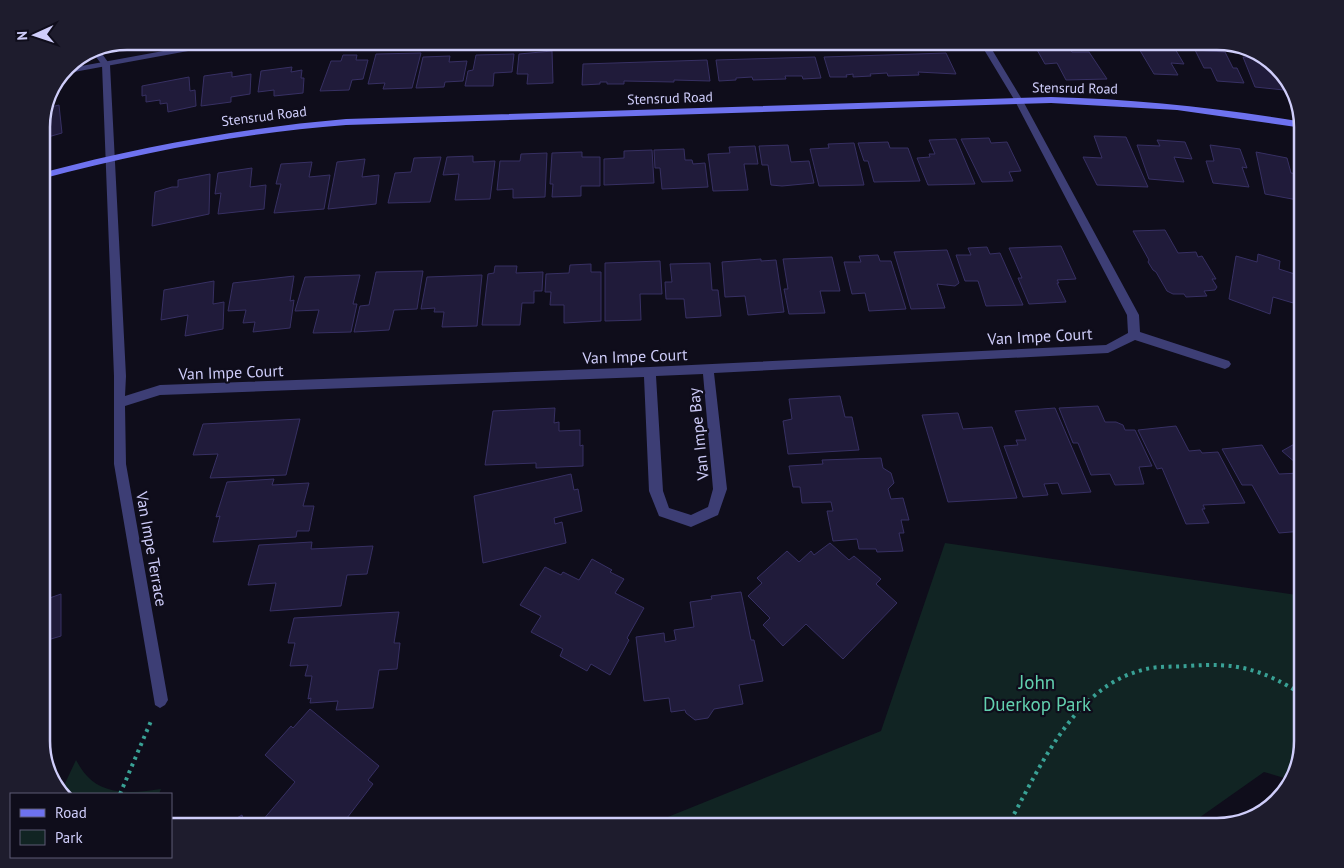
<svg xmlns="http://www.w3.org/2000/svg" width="1344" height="868" font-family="'PT Sans',sans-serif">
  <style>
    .green { fill: #112423 }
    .building { fill: #201b3a; stroke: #373063 }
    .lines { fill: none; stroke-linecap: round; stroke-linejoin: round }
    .path { stroke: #39a195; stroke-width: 4; stroke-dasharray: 3 4.5; stroke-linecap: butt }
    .lane { fill: #3d3e75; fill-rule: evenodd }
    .street { fill: #3d3e75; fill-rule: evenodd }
    .secondary { fill: #6e72ef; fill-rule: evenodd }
    .labels { text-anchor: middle; stroke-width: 4.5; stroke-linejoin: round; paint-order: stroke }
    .far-street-label { font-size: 14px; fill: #cfcdfa; stroke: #0f0d1b }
    .street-label { font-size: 16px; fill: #cfcdfa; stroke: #0f0d1b }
    .near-park-label { font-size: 19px; fill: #62d0af; stroke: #0f0d1b }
    .rim { fill: none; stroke: #cfcdfa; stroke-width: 2.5 }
  </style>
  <rect width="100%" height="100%" fill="#0f0d1b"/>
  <path class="green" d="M945 543 1303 596V741L1291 780 1264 772 1186 827H643L881 731Z
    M76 760C79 765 82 771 87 776 105 796 136 793 161 789L159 794H62L61 792Z"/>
  <path class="building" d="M1033 42H1092L1035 46Z
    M1135 42H1171L1184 64 1171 63 1178 75 1154 74Z
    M1069 47 1072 52H1089L1107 79 1066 80 1057 63 1045 64 1036 48Z
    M1195 50 1225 52 1233 68H1237L1244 83 1217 81 1211 68H1204Z
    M552 51 553 83 527 84 528 74H517L519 54Z
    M421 53 412 88 383 89 385 83 368 84 376 54Z
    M946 53 956 74 918 72 919 75 888 76 887 73 870 74 871 76 853 77V74L846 75 847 77H830L824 57Z
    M514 54 512 72 494 73 493 86H465L468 71 473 70 476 55Z
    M343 55H357L356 60H368L363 79 352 80 349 90 320 91 331 61H341Z
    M450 56 449 62 467 61 463 81 445 82 444 87 416 88 423 57Z
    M815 57 821 78 803 79 802 76H785L786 79 753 80 752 77 736 78V80L719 81 716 60Z
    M1243 57 1268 59 1287 79H1285L1286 82 1280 81 1284 90 1255 87Z
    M707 60 710 81 674 80V82L624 81V84H607V82H600V84L582 85 583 64Z
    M292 67 291 72 302 70 301 78H304L303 93 274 96V90L258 92 261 71Z
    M232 72V77L251 74 250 94 231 97V102L201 106 204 76Z
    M189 77 190 91 195 90 196 106 168 112 167 103 160 104V100L146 102V95L142 96V86Z
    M59 105 62 133 41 139V121L47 108Z
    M1094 136 1126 137 1148 187 1097 185 1083 157 1102 158Z
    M989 138 991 143 1007 142 1021 171 1009 172 1013 181 982 182 961 139Z
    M956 139 975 184 928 185 917 158 930 157 929 154H935L929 140Z
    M1157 140 1185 142 1192 159 1174 157 1184 182 1149 179 1137 145 1160 146Z
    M888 142 890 148H908L920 181 874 182 868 161H864L858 143Z
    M854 143 864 185 819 186 810 149 829 148 828 144Z
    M788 145 791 162 809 161 814 183 782 186 771 185 768 165H762L759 146Z
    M1210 145 1240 149 1247 168 1242 167 1249 187 1213 183 1206 161H1214Z
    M755 146 758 164H744L748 190 713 191 708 154 730 153 729 147Z
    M684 149 685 160H692L693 164 705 163 708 187 662 189 660 168H655L654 150Z
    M652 150 654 183 604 185V159L624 158V151Z
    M582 152V157H600V186H581V196L552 197 553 184H550L552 153Z
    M1256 152 1287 158 1291 173 1303 175V201L1265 194Z
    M547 153 545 197 513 198V189L497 190 500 161H520L521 154Z
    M473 156V162L495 161 490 199 455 200 459 174 443 175 447 157Z
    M441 157 430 202 388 203 395 173 411 172 414 158Z
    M365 159 362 177 379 175 376 204 328 209 337 162Z
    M312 162 309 177 330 175 324 209 274 213 281 184H276L281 164Z
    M252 168 250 187 266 185 264 209 218 214 221 193 215 194 218 173Z
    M210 174 209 214 152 226 155 192 172 187H178V180Z
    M46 210 49 232 41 234V211Z
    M1165 230 1178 253 1196 252 1198 257 1202 256 1216 279H1212L1217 287 1215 290 1204 291 1207 296 1186 297 1184 294H1173L1167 291 1156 272 1153 270 1148 262 1149 260 1133 231Z
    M1061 246 1076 279 1057 280 1059 283H1057L1066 302 1029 304 1018 278H1022L1009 248Z
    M987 247 990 254 1000 253 1023 305 986 306 978 281H965L956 255H971L968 248Z
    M947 250 959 283 955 286 937 284 945 308 911 309 894 252Z
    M43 253 47 277 41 279V254Z
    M1258 254 1280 261 1279 269 1301 276 1299 298H1301L1300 305 1273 297 1270 314 1229 299 1236 256 1257 262Z
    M878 255 880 261H891L906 309 869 311 865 293 852 294 844 262H861L859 256Z
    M832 257 840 291H820L825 313 789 314 784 289H788L783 259Z
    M761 259V261L776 260 784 312 748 315 745 296 725 297 722 262Z
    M660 261 662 294H640L641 320 605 321V263Z
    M710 263 712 290H718L721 316 686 318 684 299H666L665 282H672L670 264Z
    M591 264V272H601V321L564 323V305H550L551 292H545L546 274 569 273 570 265Z
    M495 266H517L516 273 543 272 542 291H534V303H522L520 325H482L488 274 494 273Z
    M423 271 417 309 394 310 389 330 354 332 360 306 369 305 376 272Z
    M360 275 353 304H357L351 332 313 333 319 310 295 311 305 277Z
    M482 275 477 326 442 327 444 312H434L435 308 421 309 427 277Z
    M294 276 290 301 294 300 290 328 253 332 255 322 243 323 246 310 228 311 233 283Z
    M214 281 213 304 224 302 223 329 185 336 188 315 161 320 164 290Z
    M46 294 45 319 41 320V295Z
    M46 329 45 344 43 345 41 356V330Z
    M840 396 845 417H852L859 450 788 454 783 421 792 419 789 399Z
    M1098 406 1105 422H1116L1123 425 1125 430H1135L1152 466 1139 467 1144 484 1115 485 1110 474 1091 475 1078 443H1073L1059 408Z
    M555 408 554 423 559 422V431L580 430V446L583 445V466L536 468V463L485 465 493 411Z
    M1055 408 1091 492 1062 494 1058 483 1044 484 1048 495 1023 497 1004 446 1018 445 1016 440H1026L1015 411Z
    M958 413 963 429 992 427 1017 498 948 502 922 415Z
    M300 419 286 475 210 478 218 454 193 455 203 424Z
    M1176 426 1189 451 1200 450 1202 453 1218 452 1245 503 1203 505 1205 509H1202L1209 523 1186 524 1162 468 1157 469 1138 430Z
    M1298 442 1300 444 1303 442V469L1282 451Z
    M1262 445 1279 474 1300 473 1303 477V531L1279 533 1252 485H1242L1222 449Z
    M881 458 883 468 891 473 894 483 888 489 891 499 903 498 909 520H901L904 533H899L903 551 877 552 876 549H859L857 539 833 541 827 511H833L831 502 802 503 800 487H793L789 466 823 464 822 460Z
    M571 474 574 490 578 489 582 511 554 518 555 524 562 522 566 543 483 563 474 496Z
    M274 479 272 485 309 483 303 506H314L309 531H297L296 537 213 542 220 516 216 517 227 482Z
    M49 502 48 537 41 539V504Z
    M312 542 311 549 373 546 367 574 347 575 341 606 270 611 276 583 248 585 259 545Z
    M830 543 849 560 854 556 881 579 876 584 897 603 843 659 806 624 783 646 763 625 770 618 748 596 762 583 757 578 787 551 799 562 811 551 814 555Z
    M592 559 612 570 610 572 624 579 615 593 644 608 627 638 629 640 610 675 591 664 587 671 560 656 563 649 531 632 541 616 520 605 545 567 561 575 563 572 579 580Z
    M741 592 751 640H754L763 681 739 685 743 704 714 709 708 718 695 720 686 713 685 710 671 712 669 698 644 701 636 637 664 633 665 642 676 640 674 630 694 627 690 602 712 599 711 596Z
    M61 594V636L41 642V601Z
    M399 612 394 643H400L397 669 379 670 373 708 336 710 338 701 310 703 311 698 308 699 312 676H305L308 665 290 666 295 643H288L294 618Z
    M310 709 379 766 368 780 373 784 347 818 357 827H257L295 782 265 755 291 726 293 728Z
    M242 815 245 827H221Z"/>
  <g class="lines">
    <path class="path" d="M120 794 151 721
      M1007 827C1040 768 1073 686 1146 669 1159 666 1174 667 1188 666 1237 662 1262 669 1303 695"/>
    <path class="lane" d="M185 47H203L199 49 63 74 65 69Z"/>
    <path class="street" d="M980 43H988L1023 101 1139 315 1140 332 1229 361 1231 364 1229 367 1225 369 1135 340 1108 353 714 373 727 489 718 515 691 527 659 516 649 491 644 377 160 395 125 406 126 464 168 700 165 705 160 708 155 705 114 464V376L102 65 91 50 98 48 110 65 126 376 125 396 160 385 650 367 1106 345 1128 333 1127 315 1015 101ZM703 374 713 489 708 507 691 515 669 508 663 491 656 376Z"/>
    <path class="secondary" d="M1051 97C1136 99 1219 108 1303 122V128L1177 110 1051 103 346 125C242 133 142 152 41 179V173C142 146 242 128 346 119Z"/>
  </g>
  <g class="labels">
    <g class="far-street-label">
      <text transform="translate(1075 88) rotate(1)" y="5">Stensrud Road</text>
      <text transform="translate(670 98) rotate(-2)" y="5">Stensrud Road</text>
      <text transform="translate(264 116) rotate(-7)" y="5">Stensrud Road</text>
    </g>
    <g class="street-label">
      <text transform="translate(1040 336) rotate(-3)" y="6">Van Impe Court</text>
      <text transform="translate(635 356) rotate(-2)" y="6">Van Impe Court</text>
      <text transform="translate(231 372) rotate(-2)" y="6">Van Impe Court</text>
      <text transform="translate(698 434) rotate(-96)" y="6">Van Impe Bay</text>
      <text transform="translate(152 549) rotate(80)" y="6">Van Impe Terrace</text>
    </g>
    <g class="near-park-label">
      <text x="1037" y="689">John<tspan x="1037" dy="22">Duerkop Park</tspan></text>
    </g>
  </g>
  <path d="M0 0H1344V868H0ZM127 50H1217A77 77 0 0 1 1294 127V741A77 77 0 0 1 1217 818H127A77 77 0 0 1 50 741V127A77 77 0 0 1 127 50Z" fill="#1e1c2d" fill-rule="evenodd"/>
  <path class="rim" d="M127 50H1217A77 77 0 0 1 1294 127V741A77 77 0 0 1 1217 818H127A77 77 0 0 1 50 741V127A77 77 0 0 1 127 50Z"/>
  <rect x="10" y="793" width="162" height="65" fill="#0f0d1b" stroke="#5c5a74"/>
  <rect x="20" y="809" width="25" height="8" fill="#6e72ef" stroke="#5c5a74"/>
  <text x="55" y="818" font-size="15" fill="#cfcdfa">Road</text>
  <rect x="20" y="830" width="25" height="15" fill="#112423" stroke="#5c5a74"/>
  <text x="55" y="843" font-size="15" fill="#cfcdfa">Park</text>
  <g transform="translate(35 35) rotate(267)" stroke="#0f0d1b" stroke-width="4" paint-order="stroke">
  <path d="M0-4L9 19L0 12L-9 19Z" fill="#cfcdfa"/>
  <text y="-8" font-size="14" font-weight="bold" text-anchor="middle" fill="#cfcdfa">N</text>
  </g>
</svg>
